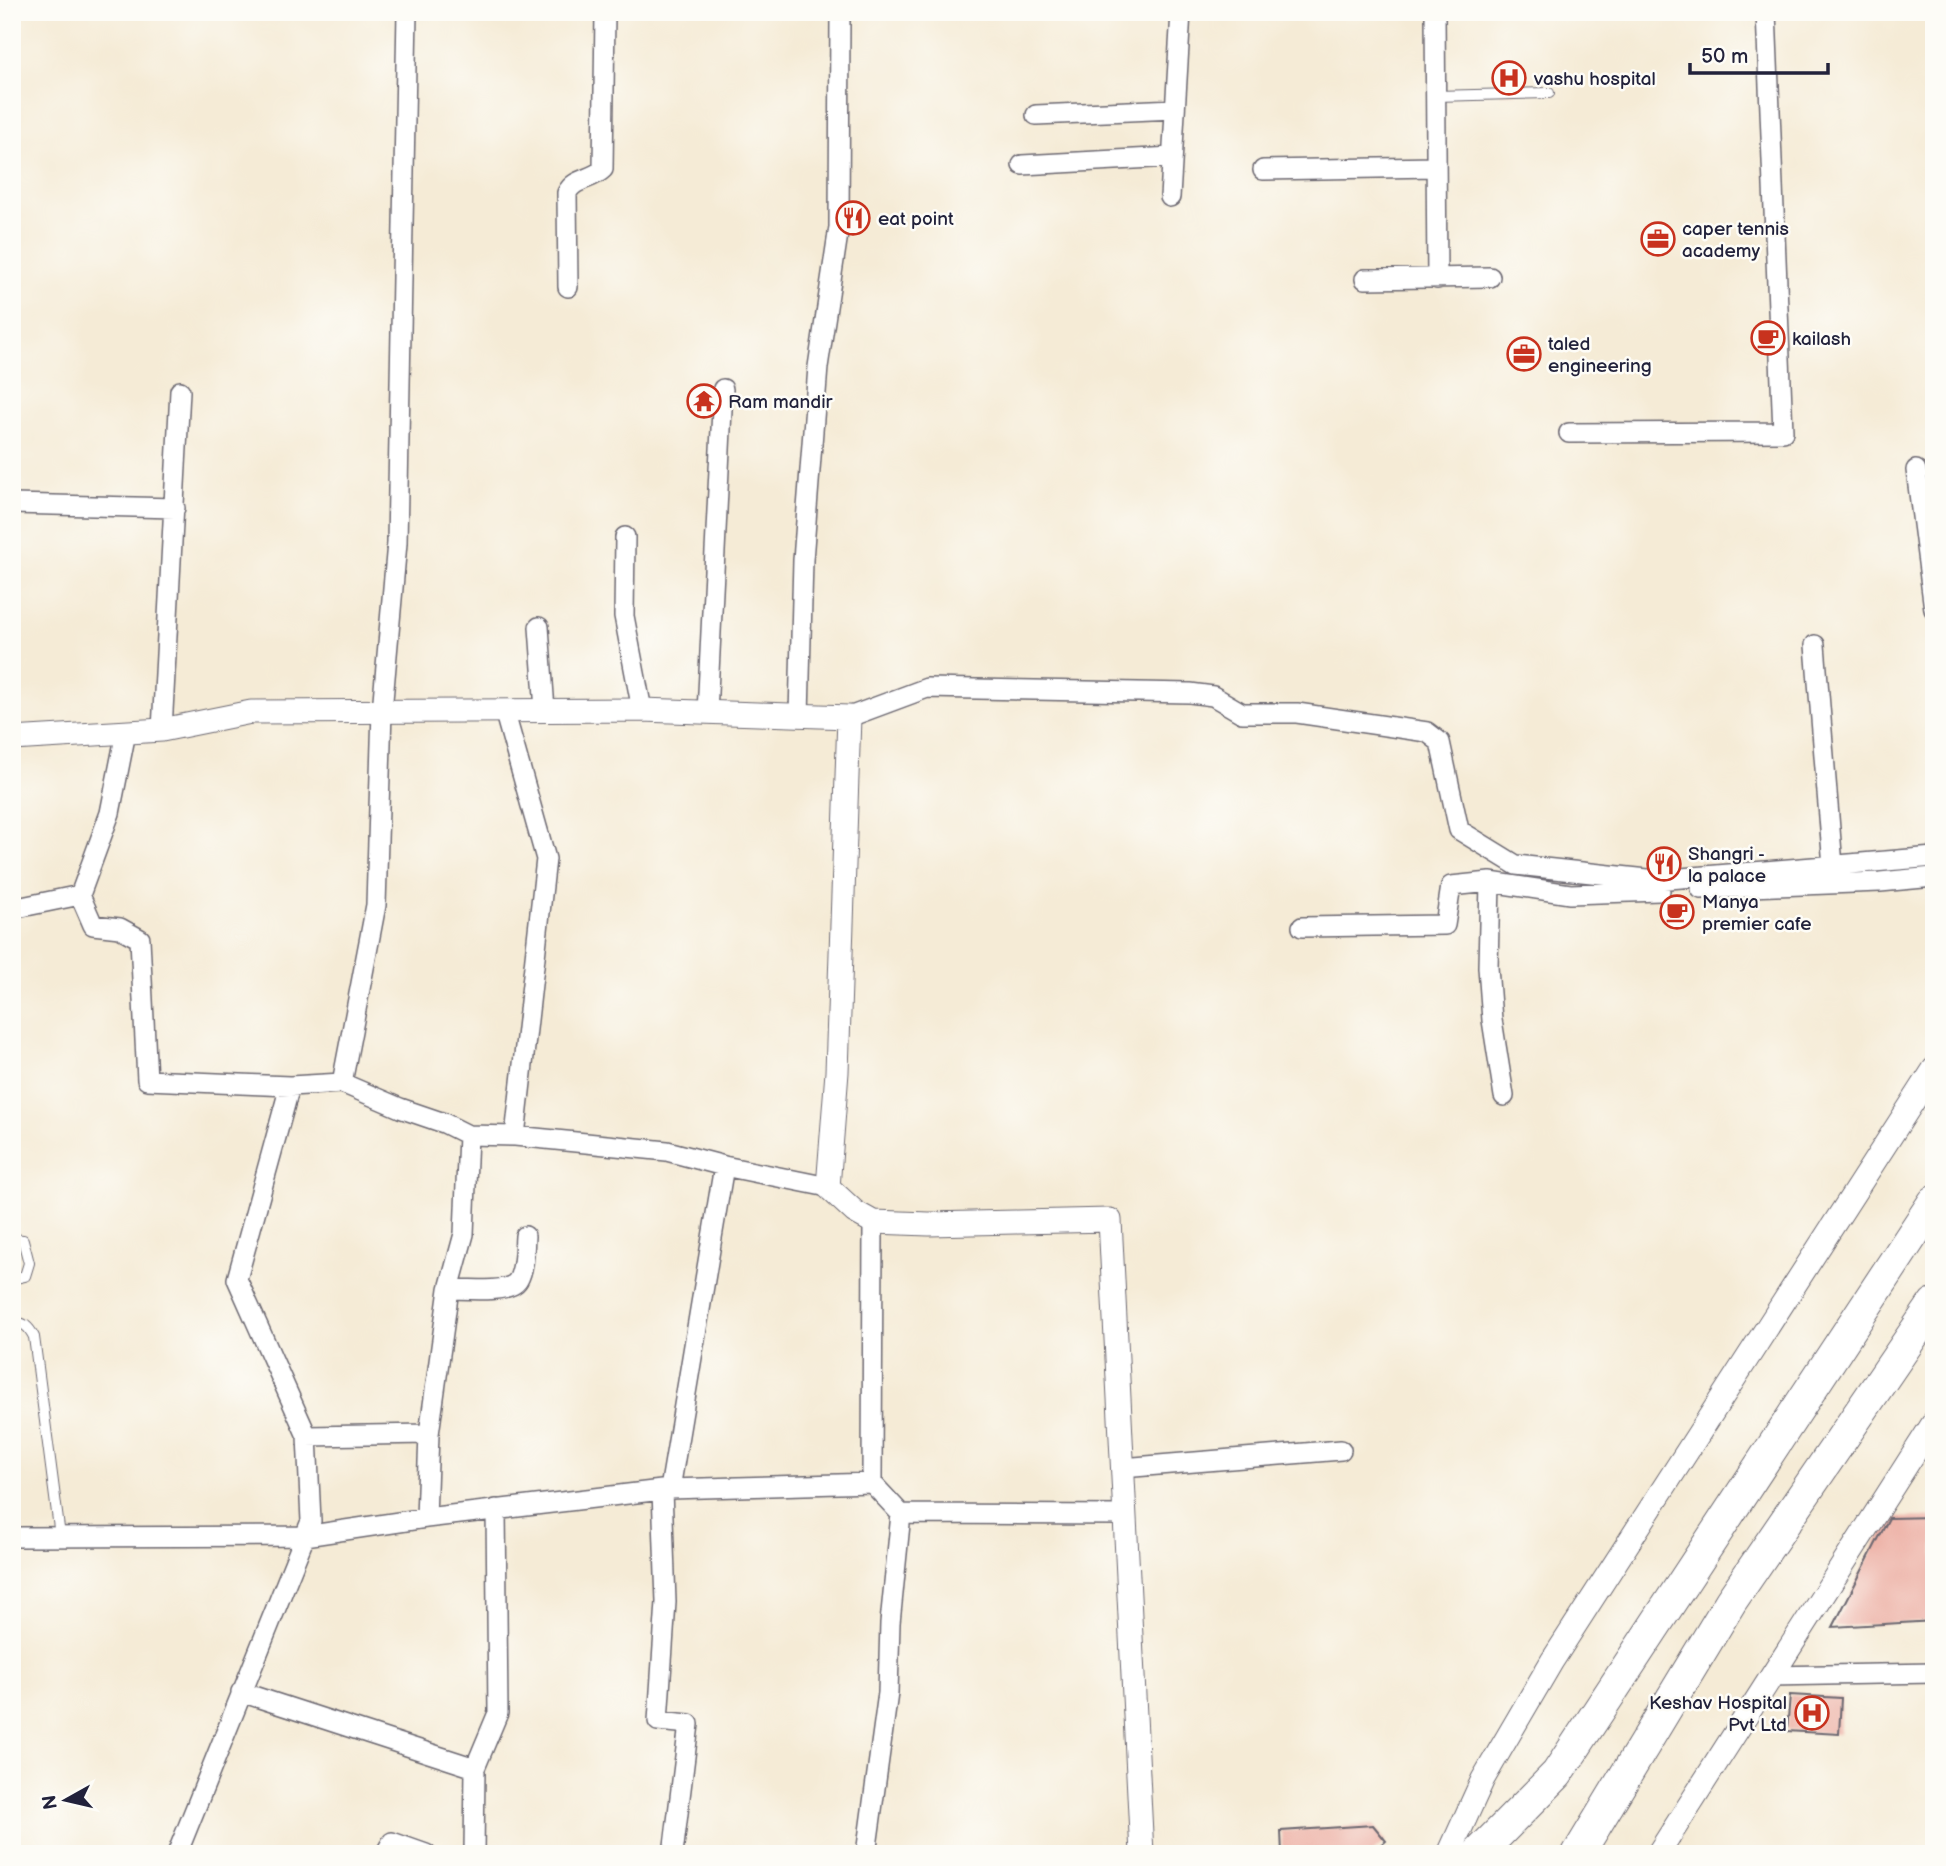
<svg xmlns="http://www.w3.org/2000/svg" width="1946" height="1866" font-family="'Balsamiq Sans',sans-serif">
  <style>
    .built { fill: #f3d4bf }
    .building { fill: #edb1a6 }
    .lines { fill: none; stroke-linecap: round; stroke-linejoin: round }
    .service-casing { stroke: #6c6871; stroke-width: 12 }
    .minor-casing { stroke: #6c6871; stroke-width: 22 }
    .tertiary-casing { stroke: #6c6871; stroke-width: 25 }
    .trunk-casing { stroke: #6c6871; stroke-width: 34 }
    .service { stroke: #fff; stroke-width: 10 }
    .minor { stroke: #fff; stroke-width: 19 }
    .tertiary { stroke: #fff; stroke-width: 23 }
    .trunk { stroke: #fff; stroke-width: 32 }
    .labels { text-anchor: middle; stroke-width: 5; stroke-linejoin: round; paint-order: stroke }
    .poi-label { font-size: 19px; fill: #22223b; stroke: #fdfcf7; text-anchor: start }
  </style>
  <rect width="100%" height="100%" fill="#fdfcf7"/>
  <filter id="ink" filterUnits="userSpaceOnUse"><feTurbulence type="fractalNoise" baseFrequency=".0143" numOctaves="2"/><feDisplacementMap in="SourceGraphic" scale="14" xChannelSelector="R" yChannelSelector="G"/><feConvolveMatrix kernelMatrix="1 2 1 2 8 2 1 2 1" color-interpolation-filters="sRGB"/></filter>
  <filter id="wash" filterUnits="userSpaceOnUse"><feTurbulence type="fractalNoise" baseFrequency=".00686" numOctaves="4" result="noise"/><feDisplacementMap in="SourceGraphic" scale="28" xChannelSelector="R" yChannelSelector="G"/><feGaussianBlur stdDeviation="1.57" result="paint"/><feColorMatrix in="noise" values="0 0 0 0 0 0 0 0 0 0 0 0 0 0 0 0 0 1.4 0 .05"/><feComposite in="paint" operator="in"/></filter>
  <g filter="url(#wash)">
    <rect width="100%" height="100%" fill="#f5ebd6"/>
    <path class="built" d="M1520 62 1516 94H1500V63Z"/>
    <g id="blocks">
      <path class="building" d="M1934 1517V1621L1833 1627 1889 1518Z
        M1790 1695 1841 1698 1839 1734 1787 1731Z
        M1373 1825 1386 1841 1371 1854H1282L1281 1831Z"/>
    </g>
  </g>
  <g filter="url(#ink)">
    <use href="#blocks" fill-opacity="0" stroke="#6c6871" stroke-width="2"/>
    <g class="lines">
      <defs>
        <path id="service" d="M1435 96 1549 93
          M12 1239 23 1240 29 1263 25 1276 12 1279
          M12 1322C24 1322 29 1327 34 1337L60 1536"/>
        <path id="minor" d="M1435 12 1437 279
          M1036 115 1175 109
          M1022 165 1172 157
          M1263 170 1436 167
          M1170 197 1181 12
          M1365 279 1490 277
          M568 287 567 193C574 178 592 180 603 169L605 12
          M1569 433 1783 432 1766 12
          M1916 470 1934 609
          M12 504 175 508
          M625 537 624 616 642 710
          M539 627 545 710
          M1815 645 1833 866
          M504 710 546 859 515 1136
          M707 713 723 389
          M799 716 803 560 818 367 839 227 840 12
          M849 717 927 688 1190 693 1213 696 1242 713H1297L1427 732 1440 742 1459 830 1516 865 1657 880 1934 857
          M162 730 180 391
          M1490 882 1488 967 1492 1020 1504 1096
          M1701 889 1880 882 1934 877
          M80 895 93 925 120 928 140 939 147 1080 290 1086
          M12 909 80 895 110 813 126 732
          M1302 927 1445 925 1451 886 1490 882 1570 894 1660 891
          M342 1083 376 905 382 711 397 543 407 12
          M449 1289C465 1289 510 1294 518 1280 525 1268 524 1249 525 1236
          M307 1436 429 1434 449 1289 464 1234 468 1135 515 1136 667 1151 724 1166
          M1122 1468 1341 1450
          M872 1483 901 1514 1125 1515
          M670 1489 724 1166 828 1187
          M662 1490 666 1602 658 1721 689 1724 673 1854
          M426 1518 429 1434
          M12 1537 305 1536 426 1518 670 1489 872 1483 873 1222
          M1771 1676 1934 1673
          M241 1692 475 1768 474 1854
          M475 1768 498 1713 496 1509
          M177 1854 311 1521 307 1436 237 1279 290 1086 342 1083 400 1108 444 1123 468 1135
          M385 1854 392 1842 426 1854
          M866 1854 888 1693 890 1623 901 1514"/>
        <path id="tertiary" d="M12 739 162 730 251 712 642 710 849 717 837 1072 828 1187 855 1212 873 1222 929 1224 1110 1220 1142 1854
          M1449 1854 1483 1779 1552 1661 1934 1069
          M1658 1854 1934 1422"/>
        <path id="trunk" d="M1478 1854 1557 1774 1934 1202
          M1578 1854 1731 1601 1934 1304"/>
      </defs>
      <use href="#service" class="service-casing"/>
      <use href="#minor" class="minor-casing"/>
      <use href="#tertiary" class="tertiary-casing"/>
      <use href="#trunk" class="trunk-casing"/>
      <use href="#service" class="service"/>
      <use href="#minor" class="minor"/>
      <use href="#tertiary" class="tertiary"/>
      <use href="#trunk" class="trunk"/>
    </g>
  </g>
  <defs>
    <symbol id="hospital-ring" viewBox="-11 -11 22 22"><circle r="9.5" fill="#fdfcf7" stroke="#c8321e" stroke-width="1.5"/><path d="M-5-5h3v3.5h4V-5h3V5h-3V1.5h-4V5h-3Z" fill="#c8321e"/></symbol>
    <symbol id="restaurant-ring" viewBox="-11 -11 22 22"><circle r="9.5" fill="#fdfcf7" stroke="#c8321e" stroke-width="1.5"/><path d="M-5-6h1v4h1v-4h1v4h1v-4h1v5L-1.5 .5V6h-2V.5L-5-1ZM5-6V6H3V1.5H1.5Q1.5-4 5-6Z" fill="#c8321e"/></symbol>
    <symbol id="office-ring" viewBox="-11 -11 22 22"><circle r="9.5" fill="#fdfcf7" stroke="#c8321e" stroke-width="1.5"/><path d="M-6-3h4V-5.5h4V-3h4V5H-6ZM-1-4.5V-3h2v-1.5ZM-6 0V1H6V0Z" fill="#c8321e"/></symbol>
    <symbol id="cafe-ring" viewBox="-11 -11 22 22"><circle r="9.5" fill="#fdfcf7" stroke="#c8321e" stroke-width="1.5"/><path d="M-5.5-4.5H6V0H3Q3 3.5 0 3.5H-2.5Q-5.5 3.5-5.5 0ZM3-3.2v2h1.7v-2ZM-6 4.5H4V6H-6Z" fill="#c8321e"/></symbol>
    <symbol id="temple-ring" viewBox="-11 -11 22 22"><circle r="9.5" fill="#fdfcf7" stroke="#c8321e" stroke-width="1.5"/><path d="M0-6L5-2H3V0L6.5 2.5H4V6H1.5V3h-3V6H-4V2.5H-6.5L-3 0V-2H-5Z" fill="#c8321e"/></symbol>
  </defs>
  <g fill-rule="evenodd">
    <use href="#hospital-ring" x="1490" y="59" width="38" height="38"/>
    <use href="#restaurant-ring" x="834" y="199" width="38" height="38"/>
    <use href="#office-ring" x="1639" y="220" width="38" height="38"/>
    <use href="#cafe-ring" x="1749" y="319" width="38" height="38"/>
    <use href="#office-ring" x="1505" y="335" width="38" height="38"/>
    <use href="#temple-ring" x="685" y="382" width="38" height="38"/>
    <use href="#restaurant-ring" x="1645" y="845" width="38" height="38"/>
    <use href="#cafe-ring" x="1658" y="893" width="38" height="38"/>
    <use href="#hospital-ring" x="1793" y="1694" width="38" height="38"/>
  </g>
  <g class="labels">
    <g class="poi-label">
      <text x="1534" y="85">vashu hospital</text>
      <text x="878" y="225">eat point</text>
      <text x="1682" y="235">caper tennis<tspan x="1682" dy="22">academy</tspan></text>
      <text x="1792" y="345">kailash</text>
      <text x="1548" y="350">taled<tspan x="1548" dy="22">engineering</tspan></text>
      <text x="728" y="408">Ram mandir</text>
      <text x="1688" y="860">Shangri -<tspan x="1688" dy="22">la palace</tspan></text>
      <text x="1702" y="908">Manya<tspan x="1702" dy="22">premier cafe</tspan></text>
      <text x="1787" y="1709" text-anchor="end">Keshav Hospital<tspan x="1787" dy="22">Pvt Ltd</tspan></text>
    </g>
  </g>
  <rect width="1946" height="1866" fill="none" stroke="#fdfcf7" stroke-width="42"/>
  <g transform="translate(66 1800) rotate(262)" stroke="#fdfcf7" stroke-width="5" paint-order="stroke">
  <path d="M0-5L12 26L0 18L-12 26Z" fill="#22223b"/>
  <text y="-10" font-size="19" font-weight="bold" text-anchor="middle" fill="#22223b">N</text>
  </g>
  <path d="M1690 63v10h138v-10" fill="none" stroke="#22223b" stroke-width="3.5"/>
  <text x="1701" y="63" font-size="21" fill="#22223b" stroke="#fdfcf7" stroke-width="5" paint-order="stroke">50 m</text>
</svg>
